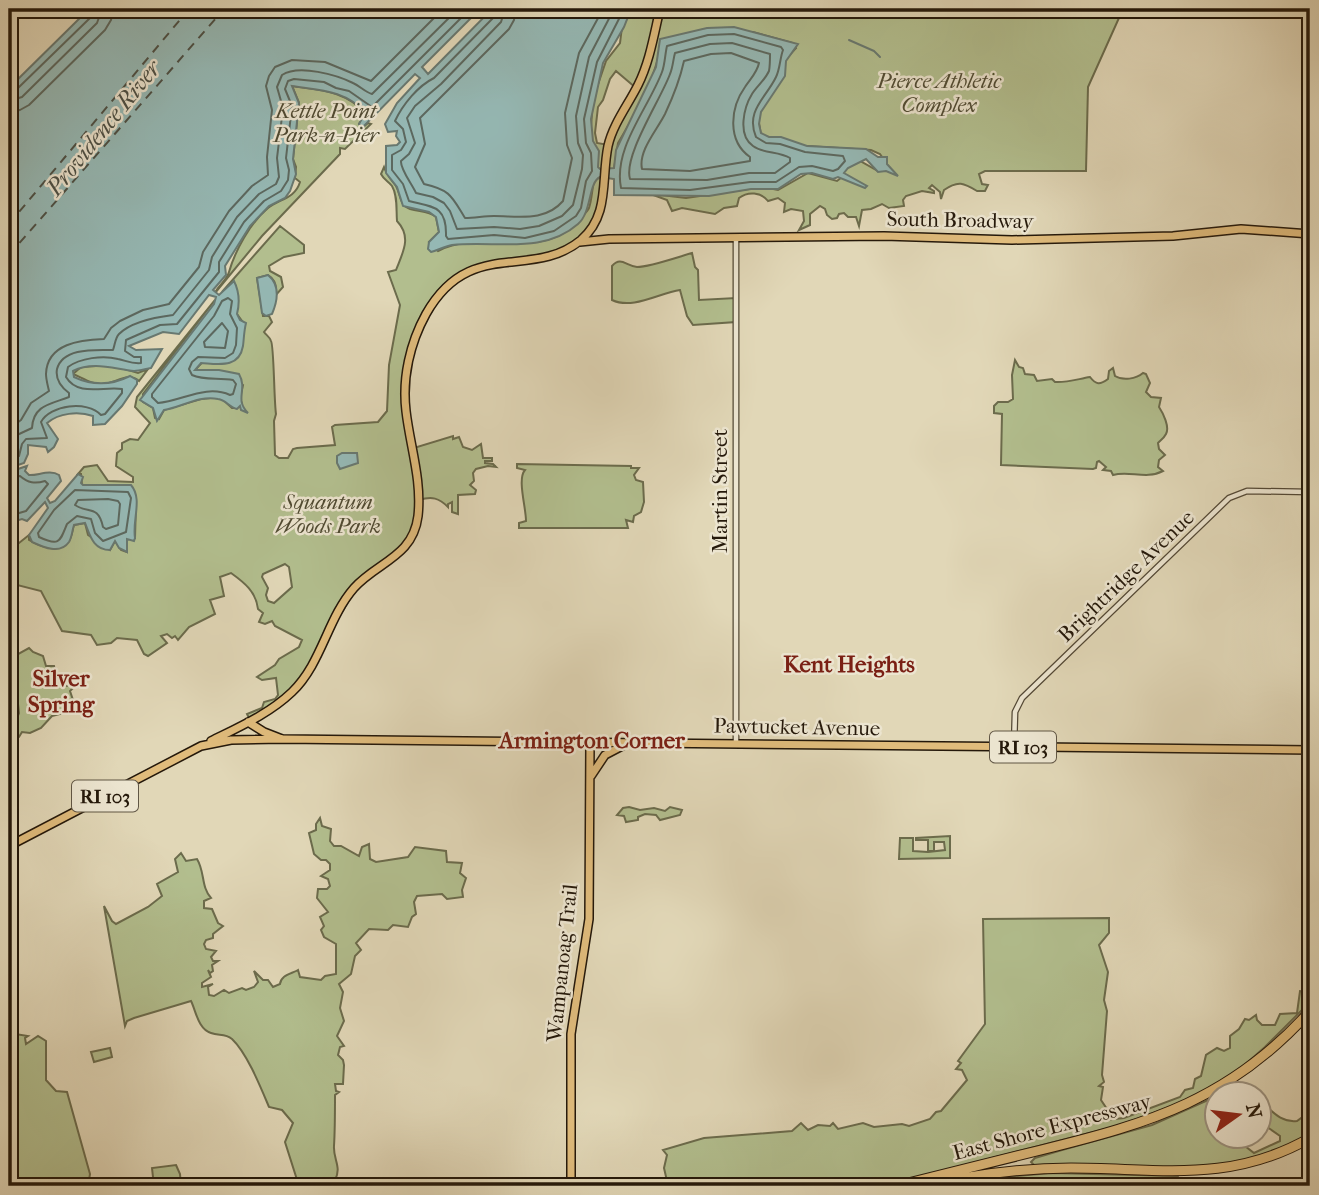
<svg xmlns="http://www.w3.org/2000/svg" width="1319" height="1195" font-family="'IM FELL French Canon',serif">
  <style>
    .green { fill: #b2be8e; stroke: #6b6b4c; stroke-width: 2; fill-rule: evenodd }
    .water { fill: #95b8b4; stroke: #687870; stroke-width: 2 }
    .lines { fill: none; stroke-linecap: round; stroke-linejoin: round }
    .shore { stroke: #5c685f; stroke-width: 2 }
    .stream { stroke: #687870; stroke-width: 2 }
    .ferry { stroke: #4c5046; stroke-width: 2; stroke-dasharray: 9 7; stroke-linecap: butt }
    .minor-casing { stroke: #534835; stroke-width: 7 }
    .major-casing { stroke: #24180a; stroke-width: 10 }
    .highway-casing { stroke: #24180a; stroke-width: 11 }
    .minor { stroke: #ece5d0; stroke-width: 4.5 }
    .major { stroke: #e0bc7c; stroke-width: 7 }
    .highway { stroke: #e0bc7c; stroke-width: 9 }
    .labels { text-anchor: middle; stroke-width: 5; stroke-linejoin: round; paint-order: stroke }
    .shield { fill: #ece5d0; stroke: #605645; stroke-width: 2 }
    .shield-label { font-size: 19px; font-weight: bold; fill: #24180a }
    .park-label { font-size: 21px; font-style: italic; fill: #4f4a32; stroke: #ece5d0 }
    .street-label { font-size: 21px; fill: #24180a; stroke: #ece5d0 }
    .water-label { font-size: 23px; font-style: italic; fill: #4c5046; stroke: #ece5d0 }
    .neighbourhood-label { font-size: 23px; font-weight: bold; fill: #7a1f14; stroke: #ece5d0 }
  </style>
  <rect width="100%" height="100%" fill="#e1d7b7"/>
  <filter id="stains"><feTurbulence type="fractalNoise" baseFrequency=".00286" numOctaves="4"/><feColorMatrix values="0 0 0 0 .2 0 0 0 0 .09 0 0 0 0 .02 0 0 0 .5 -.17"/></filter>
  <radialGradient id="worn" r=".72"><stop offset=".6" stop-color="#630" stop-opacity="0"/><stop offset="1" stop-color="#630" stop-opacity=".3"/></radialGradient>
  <path class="green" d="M633 9H1123L1088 87 1086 171H985L979 174 982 184 988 185 985 191H977C964 183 958 180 944 190L941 199 940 192 932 185 929 188 934 191V193L922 191 906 196 903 200 904 206 889 208 882 204 871 209 862 210 859 226 856 217H848L844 213 839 214 837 218 832 219 827 215 825 209 820 206 810 214V225L799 230 804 221 803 211 791 209 784 212 785 203 778 198 768 201C761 192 748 191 739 198L737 206 724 208 715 214 682 208 672 211 667 200 656 196 661 195 686 198 763 187 778 190 808 173 837 181 842 177V170L860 161 878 171H885L887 164 880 154 871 150 808 146 804 149 761 135 758 117 782 63 796 48 793 43 753 32 661 49 651 81 638 109 618 143 614 169 597 170 590 140 593 99 606 61 620 43 622 27ZM616 71 636 88 608 145 597 143 595 133 598 107 603 100 610 79Z
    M292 86C318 90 346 90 366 114L359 124 362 128 368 123 371 124 345 149 340 148V154L262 236 215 293C217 287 227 280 229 272 235 251 250 223 268 208 279 199 295 199 300 182L295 178 296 167 293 159 299 103Z
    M384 167C387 176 391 179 396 186 401 195 399 205 410 209 420 212 428 210 436 217L439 232 429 242 438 251C483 228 541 263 579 220 582 216 587 212 589 208 592 199 592 189 594 181L600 177 604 178 593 224 573 244 538 257 490 264 446 288 417 334 406 393 414 448 453 436V439L459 437 463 447 472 450 481 444 483 458H492V461H485V463L493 464 496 467 488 466 476 469 473 473 474 481 470 485 476 490 475 494 458 495V514L452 512V502L448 504V507C439 498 432 496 419 500L410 541 360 582 297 687 250 720 247 714 262 708 264 702 275 699 278 695 276 678 262 680 257 677 275 665 279 659 299 647 302 640 275 626 272 621 265 624 259 622 263 613 258 609C256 592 245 583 231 573L220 577 224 596 210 600 215 614 189 627 178 640 175 636 172 638 167 634 161 636 167 643 148 656 144 654 137 640 117 638 111 643 97 645 91 635 62 631 41 591 17 585 15 578 9 574V551L29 535V540C41 547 58 554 68 542 72 538 72 531 74 525L85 523 88 535 110 550 115 541 121 550 127 552V539L135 538 136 503 121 485H82L81 474H78L84 467 97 465 108 481 133 482V477L116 466 117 453 122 449V443L130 439 138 440 150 423 135 407 137 397 215 300 143 394V402L153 408 155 418 159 419 164 410 201 399 220 397 232 408H237L242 404 240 398 243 385 209 372 194 371 242 321 237 314 236 286 232 282 222 292 280 226 304 245V253L284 257 269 266 270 271 281 277 283 287 276 295C277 287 275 279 268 275L257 278 263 316H269L272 322 264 332C266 335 270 337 271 341 274 345 274 402 276 414L274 421 275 455 279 458H288L293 449 297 448 335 445 332 427 335 425 378 422 387 411 389 365 400 305 388 272 396 270C403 252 412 237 397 221 396 210 398 196 392 186 388 181 384 180 381 174ZM285 564 289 567 292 587 274 603 268 601 266 595 268 588 262 577 263 574Z
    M692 253 695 267 698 270 699 300 736 298V322L693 325 687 316 680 290C659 293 633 310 612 300V266C621 256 626 266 637 267 649 267 678 257 692 253Z
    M1015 360 1019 367 1023 368 1025 374 1034 375 1037 381 1052 379 1055 382C1066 383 1078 379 1090 377 1096 385 1100 385 1108 379L1109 371 1113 368 1115 376C1123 381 1136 379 1143 373L1146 374 1150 383 1146 392 1151 397 1161 398 1159 407C1163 413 1170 427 1166 434 1164 438 1161 440 1158 443L1159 449 1165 455 1159 460 1158 467 1163 471C1146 480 1129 470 1113 475L1111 471 1103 470 1106 467 1099 461 1097 462 1096 468 1093 469 1001 465 1002 414 994 413V406L998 402H1008L1013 399 1012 375Z
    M111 365 138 373 148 369 139 381C129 372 117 382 104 384 92 385 83 378 73 374L81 367Z
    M517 464 631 466V468H639L634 475 636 480 643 482 644 502 641 512 634 516 633 522 626 520 628 528H519V523L526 521C526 507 517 479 525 470L517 468Z
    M29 648 33 652 43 656 46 666H54L56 678 65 686 76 685 70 691 73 700 80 705 71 711 52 716 41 728 30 733 22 732 19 737 10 740 9 743V719L17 718 19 713 17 695 9 694V659Z
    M629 807 640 810 654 808 665 811 670 807 682 810 680 815 660 820 656 815 645 814 638 817V820L626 822 624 816 617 815 623 808Z
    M320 818 322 826 331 829 330 841 334 846H341L359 856 362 847 369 844 370 859 376 862 408 857 415 847 446 851 447 862 462 863 460 873 466 878 462 890 463 897 447 899 442 894 417 896 414 902 416 914 412 917 408 927 393 925 388 930 369 929 356 943 361 950 355 956 351 974 339 984 343 992 340 1008 344 1021 337 1036 344 1046 340 1047 338 1055 343 1060 344 1065 343 1084H335L336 1091 339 1092 335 1095C335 1112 335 1130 334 1146 333 1159 342 1167 335 1180H326L322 1184 323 1186H299L285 1142 293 1123 282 1110 269 1107C261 1088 247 1053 232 1039 225 1033 219 1036 211 1033 198 1029 196 1011 191 1001L134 1018 127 1021 125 1026 104 906 112 921 116 924 148 907 162 896 157 884 178 872 175 859 181 853 186 861 197 859C205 872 201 887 211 898L204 901V908L212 909 218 923 223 926 213 934V938L206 940 204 944 206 949 216 951 211 957 213 961H218L212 965 213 971 210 973 208 970 211 977 202 983V987L213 984 208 987 209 995 214 996 224 990 229 993 242 988 246 990 254 987 258 982 254 971 263 980H268L273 987 280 984C281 975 291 974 298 970L300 977 321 980 325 976 336 974V944L324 937 321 930 324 926 320 917 328 912 317 898 318 889H327L330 886 328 879 321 876 330 870V864L326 860H321L314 854 309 833 316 830V824Z
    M950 836V858L899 859 900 838H913V851L928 852 945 850 944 842H934V851H928V840H916V838Z
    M1109 918V933L1099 945 1108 972 1104 1000 1107 1011 1102 1075 1104 1082 1099 1086 1103 1087 1101 1100 1109 1112 1105 1115 1104 1120 1124 1118 1180 1097 1185 1090 1193 1088 1195 1079 1201 1076 1206 1055 1217 1048 1224 1051 1230 1048V1036L1239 1029 1245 1019 1249 1020 1256 1015 1257 1020 1262 1025H1275L1280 1014 1297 1013 1300 991 1308 992 1310 987V1002L1265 1047 1241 1068 1212 1087 1184 1102 1117 1126 883 1186H651L648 1182 652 1180 654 1185 667 1181 664 1168 667 1155 663 1150 704 1138 792 1131 801 1123 808 1130 818 1125 830 1126 833 1123 838 1129 863 1123 874 1127 902 1124 909 1126 930 1119 936 1112 941 1111 967 1080 962 1070 956 1069 961 1063 958 1061 985 1024 983 919Z
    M9 1033 28 1036 25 1038 26 1044 38 1036 46 1041V1080L56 1091 67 1092 90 1174 88 1186H9Z
    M110 1048 112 1057 94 1062 91 1052Z
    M1208 1100 1217 1102 1218 1136H1232L1254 1153 1280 1141V1136L1260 1122V1101C1271 1109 1279 1123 1297 1121L1308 1113 1310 1114V1134L1277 1152 1211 1168 1034 1165 1031 1162 1035 1158 1062 1150 1152 1125Z
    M176 1165 180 1174 181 1186H154L152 1168Z
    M1051 1173 1178 1176 1172 1186H942L991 1178Z"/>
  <path class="water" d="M89 9H480L422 67 428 74 492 9H631L624 27 603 63 591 119 593 141 599 151 598 167 600 169 614 168 616 150 656 67 660 39 707 28 734 27 798 44 786 61 785 76 761 112 759 124 761 133 769 137H781L807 146 866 149 878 157H887V164L898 176 886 171 878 172 866 159 848 168 844 173 867 186 865 188 838 177 833 179 812 173 801 174 778 189H751L709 196 614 195V179L600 177C588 183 592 212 578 224 543 255 494 240 452 245 445 246 439 250 431 252L428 249 429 242 439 232 436 217 429 212 403 206 397 187 386 173V146L397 145 400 142 396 136 397 131 388 132 385 124 397 103 420 78 415 74 362 128 359 124 365 113C347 90 318 90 292 86L299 103 293 159 296 174 290 191 285 198 269 206 250 226 225 266 226 275 213 290 219 295 234 281C239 291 240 302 237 314L240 320 246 323C244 331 244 338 243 346 239 369 218 364 201 363L195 370H219L239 374C248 390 234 399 248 413L241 410 240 406 237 409C229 407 226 400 218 399 199 395 182 407 164 410L157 421 153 408 140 400 214 304 216 297 209 295 179 334 163 332 129 346 136 350 162 349 151 368C145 369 140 371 134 371 114 369 93 361 73 371L74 377C93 386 112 385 130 376L137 380V384L122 406 105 424 93 425V416C78 411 59 413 47 423L58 439 54 447 48 452 46 447 28 445V454L24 463 9 468V88Z
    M268 275C280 285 278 300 272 314L266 316 262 313 257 278Z
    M352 453H357L358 463 340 469 337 463V456L342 453Z
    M27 466 25 471 29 475C37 476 50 469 59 475L61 481 47 498 50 503 55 501 78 474 83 477 81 483 83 485H131C143 499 132 520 135 538L134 541 127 539V552L119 548 115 541 110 550C93 550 90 535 85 523L74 525C72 531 72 537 69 542 60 555 43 547 32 542L29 535 48 508 45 502 27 521 22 519 9 523V472Z"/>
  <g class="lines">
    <path class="shore" d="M496 9 494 17 434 78C418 86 403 104 395 121L403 129 406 142 401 150 392 155V170L403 184 409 201C432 207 447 205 446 236L448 239 494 235 525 238 554 231 576 216 581 208 586 181 592 171 591 153 586 143 584 119 597 62 624 9
      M505 9 501 22 441 84 415 106 407 118 415 143 409 154 401 161C400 169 412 184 416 193L433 197 444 203 450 211 457 229 494 227 520 229 539 226 562 216 573 205 582 169 583 155 578 143 576 116 589 57 614 9
      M515 9 514 20 509 29 420 118 425 144 415 167 424 184C451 190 452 197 465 218 475 218 484 216 494 216 519 216 545 222 563 201L572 158 567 145 565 113 579 53 603 9
      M734 34 781 47 783 50C780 58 780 69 776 77 766 98 745 111 756 137L766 143 780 144 805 152 843 156 845 161 838 169 833 171 812 166 799 167 776 182H750L690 190 621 188C613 148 648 109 662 72 665 64 665 54 667 46L708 35Z
      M732 43 770 54C770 59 770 66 769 71 765 80 757 86 752 94 744 107 737 135 753 146 764 154 778 151 790 158V162L775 173H749L707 180 630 179C623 156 661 99 670 74 673 67 673 60 675 53L710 44Z
      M731 53 759 63C757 73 750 79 745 87 730 108 727 141 750 157V161L690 171 642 169C638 151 657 130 665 114 673 97 680 79 684 61L711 54Z
      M9 92 16 90 91 17 94 9
      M9 101 22 97 97 23 102 9
      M9 112 20 110 29 105 105 30 111 20 113 9
      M228 298 232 301 230 314 237 328 236 345 233 353 225 358 198 357 192 362 189 369 192 375C204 381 220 377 233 380L236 384 233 394 230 395C206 384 182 401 158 403L152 397V394L214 316 222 301Z
      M222 323 228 331 225 348 205 347 204 342Z
      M9 429 21 420 31 403 49 391C48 386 46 380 46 374 47 343 81 340 104 339L111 328 120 321 143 310 169 304 199 267 203 252 229 211 252 186 268 175 267 157 272 110 266 86 269 76 275 67 292 60 325 62 371 81 443 9
      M9 451 12 449 17 435 32 428C33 405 51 404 69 397V393C61 387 55 380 57 369 63 347 96 350 113 350 115 345 115 338 119 334 132 321 157 317 173 315L209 270 212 257 237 217 259 194 276 184 279 177 277 158 283 108 277 87 282 75C299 64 337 75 353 83 360 86 365 92 372 94L458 9
      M9 460 19 456 22 444 26 439 47 438 41 422C50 405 87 400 101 415L105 414 122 393V389C104 386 78 397 66 377L68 367C80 358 103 355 118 359 127 361 132 364 141 363V357H134L125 351 126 340 160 325 177 324 219 272V262L244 222 264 201 281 191 288 180 289 170 286 158 292 106 285 89 288 81 294 79 324 82 336 88 349 91 372 107 470 9
      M9 478 20 476C28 483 35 484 45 481L48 484 26 511 9 516
      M75 490 128 492 131 498 126 532 103 541 95 533 91 519 77 516 67 524C60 541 60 547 39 537L38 533 54 510Z
      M108 499 118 501 120 504 118 525 106 529 103 527C98 504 88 514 75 505L78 500Z"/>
    <path class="stream" d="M849 40 874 51 880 57"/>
    <path class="ferry" d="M9 224 189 9
      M9 255 224 9"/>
    <defs>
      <path id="minor" d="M736 743V238
        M1014 747 1015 712 1022 698 1229 498 1247 491 1310 492"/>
      <path id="major" d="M580 242 609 239 884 236 1012 240 1173 236 1241 229 1310 234
        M248 722 264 732 282 739
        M211 741C239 727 269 714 292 692 322 663 327 619 354 588 377 562 413 557 418 516 422 480 410 446 406 411 402 378 410 343 426 314 470 236 531 281 581 240 610 215 601 180 608 146 613 124 628 105 638 85 650 61 654 34 660 9
        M591 776 605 755 624 745
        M9 846 201 746 231 740 283 739 1310 750
        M571 1186V1034L589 919 590 743"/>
      <path id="highway" d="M896 1186C944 1174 992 1162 1041 1150 1151 1123 1231 1099 1310 1011
        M924 1186C972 1175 1021 1168 1071 1168 1159 1168 1229 1184 1310 1138"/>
    </defs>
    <use href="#minor" class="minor-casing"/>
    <use href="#major" class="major-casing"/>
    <use href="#highway" class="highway-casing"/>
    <use href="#minor" class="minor"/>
    <use href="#major" class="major"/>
    <use href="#highway" class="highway"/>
  </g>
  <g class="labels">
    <g class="shield">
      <rect x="990" y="731.5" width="66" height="31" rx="5"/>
      <rect x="72" y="780.5" width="66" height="31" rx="5"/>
    </g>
    <g class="shield-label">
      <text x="1023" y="754">RI 103</text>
      <text x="105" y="803">RI 103</text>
    </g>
    <g class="park-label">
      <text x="939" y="88">Pierce Athletic<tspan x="939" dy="24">Complex</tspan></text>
      <text x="326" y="118">Kettle Point<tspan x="326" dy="24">Park-n-Pier</tspan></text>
      <text x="328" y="509">Squantum<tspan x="328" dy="24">Woods Park</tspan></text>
    </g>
    <g class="street-label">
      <text transform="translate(960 220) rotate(1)" y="7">South Broadway</text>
      <text transform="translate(720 491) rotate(-90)" y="7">Martin Street</text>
      <text transform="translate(1126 576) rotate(-44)" y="7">Brightridge Avenue</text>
      <text transform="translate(797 727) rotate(1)" y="7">Pawtucket Avenue</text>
      <text transform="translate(562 963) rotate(-84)" y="7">Wampanoag Trail</text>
      <text transform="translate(1052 1127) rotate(-15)" y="7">East Shore Expressway</text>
    </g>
    <g class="water-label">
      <text transform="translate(103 128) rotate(-51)" y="8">Providence River</text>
    </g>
    <g class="neighbourhood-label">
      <text x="849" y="672">Kent Heights</text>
      <text x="61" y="686">Silver<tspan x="61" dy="26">Spring</tspan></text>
      <text x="592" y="748">Armington Corner</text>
    </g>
  </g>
  <rect width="1319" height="1195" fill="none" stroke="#e1d7b7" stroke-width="35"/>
  <rect x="10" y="10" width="1298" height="1174" fill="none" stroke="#24180a" stroke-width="3.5"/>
  <rect x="18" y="18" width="1284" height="1160" fill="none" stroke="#24180a" stroke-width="2"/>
  <g transform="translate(1238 1115) rotate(76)"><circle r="33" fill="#ece5d0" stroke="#9c9381" stroke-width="2"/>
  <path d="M0-5L12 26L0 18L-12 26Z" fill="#8f2418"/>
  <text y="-10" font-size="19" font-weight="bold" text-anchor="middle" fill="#24180a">N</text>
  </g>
  <rect width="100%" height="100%" filter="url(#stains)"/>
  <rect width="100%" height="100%" fill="url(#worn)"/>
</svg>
